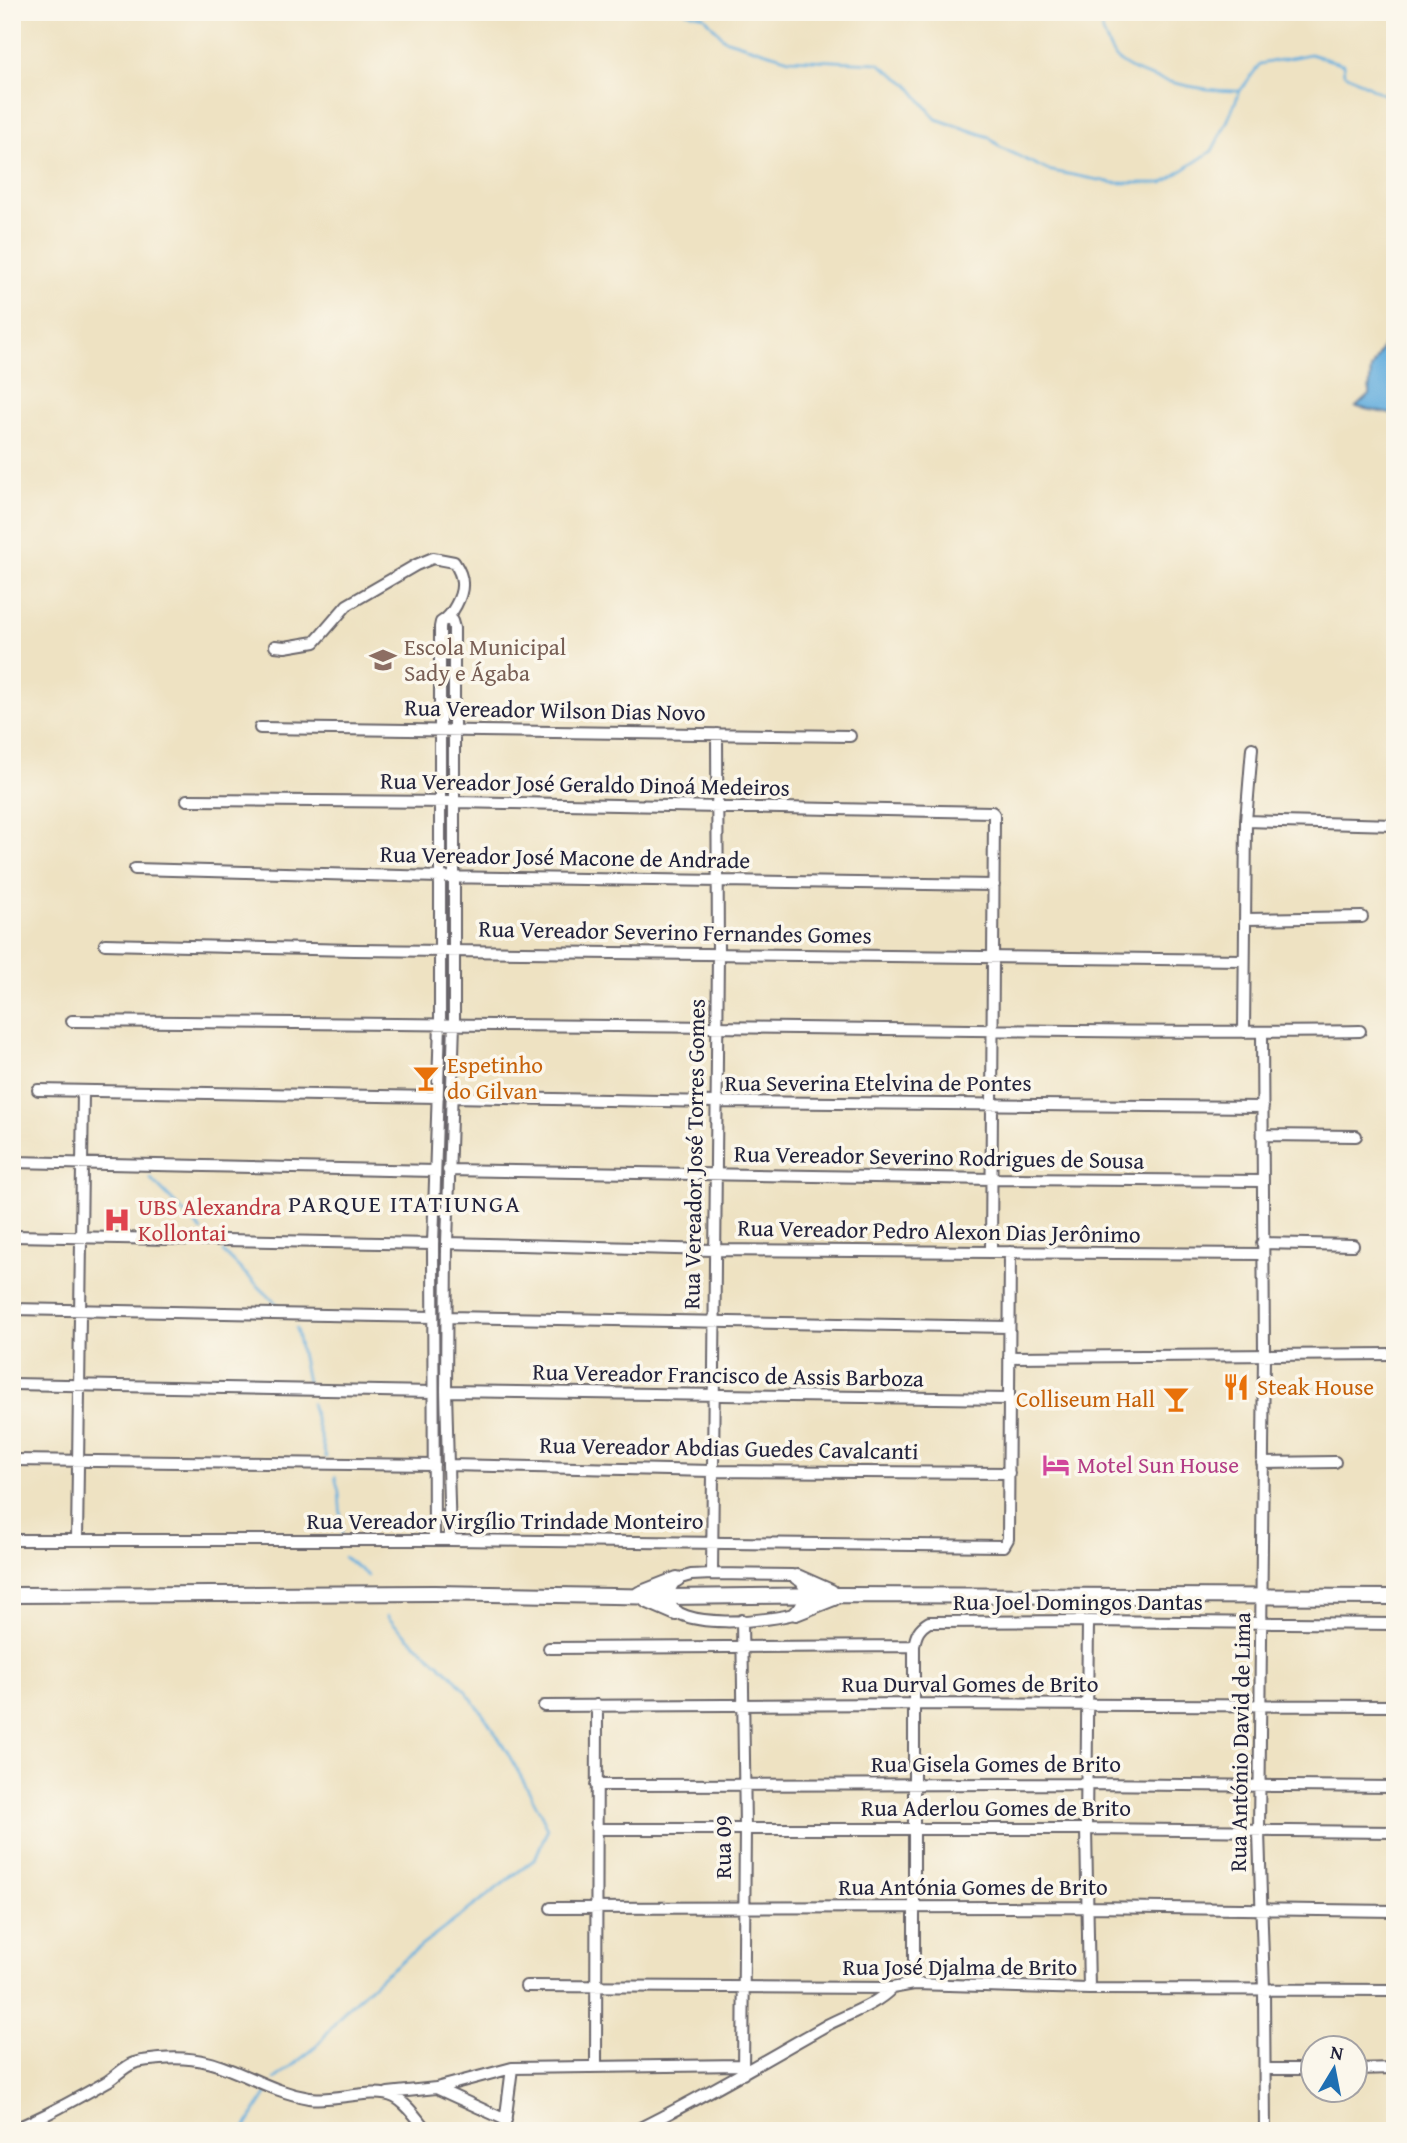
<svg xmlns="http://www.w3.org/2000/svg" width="1407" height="2143" font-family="'Gentium Book Plus',serif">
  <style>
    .water { fill: #66afde; stroke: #44688c; stroke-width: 2 }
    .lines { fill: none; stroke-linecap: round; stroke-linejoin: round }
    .stream { stroke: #66afde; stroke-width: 2.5 }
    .minor-casing { stroke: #69656a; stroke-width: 14 }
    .major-casing { stroke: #69656a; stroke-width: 18 }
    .minor { stroke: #fff; stroke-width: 10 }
    .major { stroke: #fff; stroke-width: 14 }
    .labels { text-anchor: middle; stroke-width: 7; stroke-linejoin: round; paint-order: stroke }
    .education-label { font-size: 23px; fill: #785e54; stroke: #fbf7ec; text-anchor: start }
    .street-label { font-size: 23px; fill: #22223b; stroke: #fbf7ec }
    .food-label { font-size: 23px; fill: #c56008; stroke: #fbf7ec; text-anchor: start }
    .health-label { font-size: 23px; fill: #be3a42; stroke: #fbf7ec; text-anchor: start }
    .hotel-label { font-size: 23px; fill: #b23c85; stroke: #fbf7ec; text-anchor: start }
    .neighbourhood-label { font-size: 24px; letter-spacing: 2px; fill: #22223b; stroke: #fbf7ec }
  </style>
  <rect width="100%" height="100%" fill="#fbf7ec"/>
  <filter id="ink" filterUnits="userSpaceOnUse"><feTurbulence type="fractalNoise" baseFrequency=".0143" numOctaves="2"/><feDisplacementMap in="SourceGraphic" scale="14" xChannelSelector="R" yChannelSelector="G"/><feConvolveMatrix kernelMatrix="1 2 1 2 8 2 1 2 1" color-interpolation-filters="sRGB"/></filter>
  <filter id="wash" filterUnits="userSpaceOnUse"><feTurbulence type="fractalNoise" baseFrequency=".00686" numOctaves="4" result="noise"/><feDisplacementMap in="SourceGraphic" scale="28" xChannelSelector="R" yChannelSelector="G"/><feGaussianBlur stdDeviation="1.57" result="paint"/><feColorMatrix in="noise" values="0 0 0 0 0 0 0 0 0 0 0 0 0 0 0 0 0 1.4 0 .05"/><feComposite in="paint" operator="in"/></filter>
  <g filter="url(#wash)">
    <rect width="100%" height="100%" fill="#eee2c2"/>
    <path class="water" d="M1395 340V415L1356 407 1369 395 1371 369 1384 344Z"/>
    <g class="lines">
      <path class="stream" d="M686 12 704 16 724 39 789 59 878 63 908 84 936 119 989 137 1000 147 1047 170 1114 183H1163L1212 151 1227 122 1240 91 1260 64 1310 54 1343 64 1344 73 1395 101
        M1096 12C1100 23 1108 50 1115 57 1136 80 1210 92 1240 91
        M150 1178 202 1231
        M223 1252 283 1310
        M296 1328 307 1382
        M311 1403 326 1457
        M335 1477 339 1492 342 1533
        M344 1557 368 1576
        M275 2079 316 2047 346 2009 382 1976 535 1859 548 1828C525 1782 492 1720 458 1682 436 1657 408 1641 387 1616
        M243 2131 267 2093"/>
    </g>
  </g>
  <g filter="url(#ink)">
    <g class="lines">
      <defs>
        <path id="minor" d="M447 619 452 621 454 628V1023L447 1243 446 1391 450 1540
          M275 646 285 647 315 642 347 605 416 565 433 558 454 562C458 568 462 575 462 583 463 595 452 617 441 622L440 627V1023L433 1244 434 1540
          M260 728 850 736
          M187 800 455 802 992 812 994 814 991 1252
          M1246 821 1395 825
          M135 869 440 877 994 885
          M1245 919 1362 917
          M105 944 354 950 1244 960
          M72 1021C372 1022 672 1027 972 1030 1102 1031 1231 1033 1360 1031
          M1244 1032 1246 821 1252 748
          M1262 1032 1264 1354 1259 1832 1264 1990 1265 2131
          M38 1090 438 1097
          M451 1097 715 1102 1263 1107
          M1263 1135 1356 1136
          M12 1162 435 1171
          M448 1170 993 1179 1262 1181
          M12 1236 433 1244
          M447 1243 714 1250 1262 1254
          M1262 1243 1353 1245
          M12 1309 433 1317
          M447 1317 1009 1327
          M1009 1357 1395 1354
          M12 1384 433 1392
          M446 1391 1009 1399
          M12 1460 434 1465
          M1262 1463 1335 1462
          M448 1465 712 1471 1009 1473
          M12 1540H450L1004 1546 1008 1539 1010 1252
          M77 1540 83 1091
          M712 1574 718 954 717 734
          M712 1574 792 1575C810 1584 807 1599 796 1613 774 1621 671 1632 669 1599 669 1590 671 1586 677 1579L691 1575Z
          M742 1620 745 1827 743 2074
          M1088 1621 1086 1829 1089 1989
          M549 1648 914 1646
          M544 1706 915 1704 1395 1706
          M596 1785 1087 1784 1395 1787
          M598 1829H1086L1395 1832
          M551 1908 1087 1907 1395 1911
          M914 1984V1646C916 1634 919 1628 929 1622L1088 1621 1395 1624
          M526 1986 892 1988 914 1984 1089 1989 1395 1990
          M596 2067 597 1705
          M1266 2069H1312
          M1354 2069 1395 2068
          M436 2088 506 2120
          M388 2093 436 2088 512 2068 743 2065
          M12 2130C46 2116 76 2099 108 2081 116 2076 125 2066 134 2063 141 2060 152 2060 160 2059 222 2052 252 2088 309 2098 333 2102 374 2087 394 2097 407 2103 418 2120 427 2131
          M504 2131 512 2068
          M634 2131C700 2099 763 2061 827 2025 848 2014 876 2005 892 1988"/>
        <path id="major" d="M797 1577 831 1592
          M639 1594 677 1579
          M12 1595 435 1593 669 1597 839 1595 1395 1597
          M646 1600 676 1613
          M796 1613 834 1598"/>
      </defs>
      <use href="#minor" class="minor-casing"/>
      <use href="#major" class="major-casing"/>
      <use href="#minor" class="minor"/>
      <use href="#major" class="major"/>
    </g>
  </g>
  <defs>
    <symbol id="school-bare" viewBox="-9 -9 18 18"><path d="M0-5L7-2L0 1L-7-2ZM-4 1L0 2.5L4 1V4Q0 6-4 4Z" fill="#8d6e63" stroke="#fbf7ec" stroke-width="2.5" paint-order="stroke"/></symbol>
    <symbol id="bar-bare" viewBox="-9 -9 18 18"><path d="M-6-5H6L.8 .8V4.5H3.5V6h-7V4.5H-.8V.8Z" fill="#e8710a" stroke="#fbf7ec" stroke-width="2.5" paint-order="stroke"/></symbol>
    <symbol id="hospital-bare" viewBox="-9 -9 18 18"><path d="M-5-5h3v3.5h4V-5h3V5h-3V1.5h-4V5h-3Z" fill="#e0444e" stroke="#fbf7ec" stroke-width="2.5" paint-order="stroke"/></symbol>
    <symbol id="restaurant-bare" viewBox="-9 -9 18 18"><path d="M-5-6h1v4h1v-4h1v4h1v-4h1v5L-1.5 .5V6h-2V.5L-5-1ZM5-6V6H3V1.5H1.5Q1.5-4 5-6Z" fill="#e8710a" stroke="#fbf7ec" stroke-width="2.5" paint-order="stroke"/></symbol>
    <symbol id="hotel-bare" viewBox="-9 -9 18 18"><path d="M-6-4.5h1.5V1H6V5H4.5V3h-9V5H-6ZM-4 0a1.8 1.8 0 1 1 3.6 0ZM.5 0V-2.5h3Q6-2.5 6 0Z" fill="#d1479c" stroke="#fbf7ec" stroke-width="2.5" paint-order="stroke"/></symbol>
  </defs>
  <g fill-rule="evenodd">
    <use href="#school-bare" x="364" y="641" width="38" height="38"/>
    <use href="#bar-bare" x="407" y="1059" width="38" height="38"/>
    <use href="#hospital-bare" x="98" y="1201" width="38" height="38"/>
    <use href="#restaurant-bare" x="1217" y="1368" width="38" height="38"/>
    <use href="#bar-bare" x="1157" y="1380" width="38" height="38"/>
    <use href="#hotel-bare" x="1037" y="1446" width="38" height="38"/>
  </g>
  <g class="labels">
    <g class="education-label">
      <text x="404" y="655">Escola Municipal<tspan x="404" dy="26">Sady e Ágaba</tspan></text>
    </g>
    <g class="street-label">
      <text transform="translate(555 710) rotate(1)" y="8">Rua Vereador Wilson Dias Novo</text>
      <text transform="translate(585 784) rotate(1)" y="8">Rua Vereador José Geraldo Dinoá Medeiros</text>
      <text transform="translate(565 857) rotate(1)" y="8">Rua Vereador José Macone de Andrade</text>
      <text transform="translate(675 932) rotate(1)" y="8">Rua Vereador Severino Fernandes Gomes</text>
      <text x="878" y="1091">Rua Severina Etelvina de Pontes</text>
      <text transform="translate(694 1154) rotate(-89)" y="8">Rua Vereador José Torres Gomes</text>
      <text transform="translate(939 1157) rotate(1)" y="8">Rua Vereador Severino Rodrigues de Sousa</text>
      <text transform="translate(939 1231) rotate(1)" y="8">Rua Vereador Pedro Alexon Dias Jerônimo</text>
      <text transform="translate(728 1375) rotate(1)" y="8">Rua Vereador Francisco de Assis Barboza</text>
      <text transform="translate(729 1448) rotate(1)" y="8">Rua Vereador Abdias Guedes Cavalcanti</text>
      <text x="505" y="1529">Rua Vereador Virgílio Trindade Monteiro</text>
      <text x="1078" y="1610">Rua Joel Domingos Dantas</text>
      <text x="970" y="1692">Rua Durval Gomes de Brito</text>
      <text transform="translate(1240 1742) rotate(-89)" y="8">Rua António David de Lima</text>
      <text x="996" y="1772">Rua Gisela Gomes de Brito</text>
      <text x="996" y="1816">Rua Aderlou Gomes de Brito</text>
      <text transform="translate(723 1847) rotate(-90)" y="8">Rua 09</text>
      <text x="973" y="1895">Rua Antónia Gomes de Brito</text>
      <text x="960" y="1975">Rua José Djalma de Brito</text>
    </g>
    <g class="food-label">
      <text x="447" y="1073">Espetinho<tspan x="447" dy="26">do Gilvan</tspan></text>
      <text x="1257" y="1395">Steak House</text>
      <text x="1155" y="1407" text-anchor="end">Colliseum Hall</text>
    </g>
    <g class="health-label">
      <text x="138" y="1215">UBS Alexandra<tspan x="138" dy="26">Kollontai</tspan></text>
    </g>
    <g class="hotel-label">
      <text x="1077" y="1473">Motel Sun House</text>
    </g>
    <g class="neighbourhood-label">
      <text x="405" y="1212">PARQUE ITATIUNGA</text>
    </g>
  </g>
  <rect width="1407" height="2143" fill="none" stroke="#fbf7ec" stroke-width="42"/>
  <g transform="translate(1334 2069) rotate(10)"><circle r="33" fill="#fbf7ec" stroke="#a4a2a5" stroke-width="2"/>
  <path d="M0-5L12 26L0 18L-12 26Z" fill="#1f6fb2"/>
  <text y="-10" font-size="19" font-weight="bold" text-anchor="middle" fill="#22223b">N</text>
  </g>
</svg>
